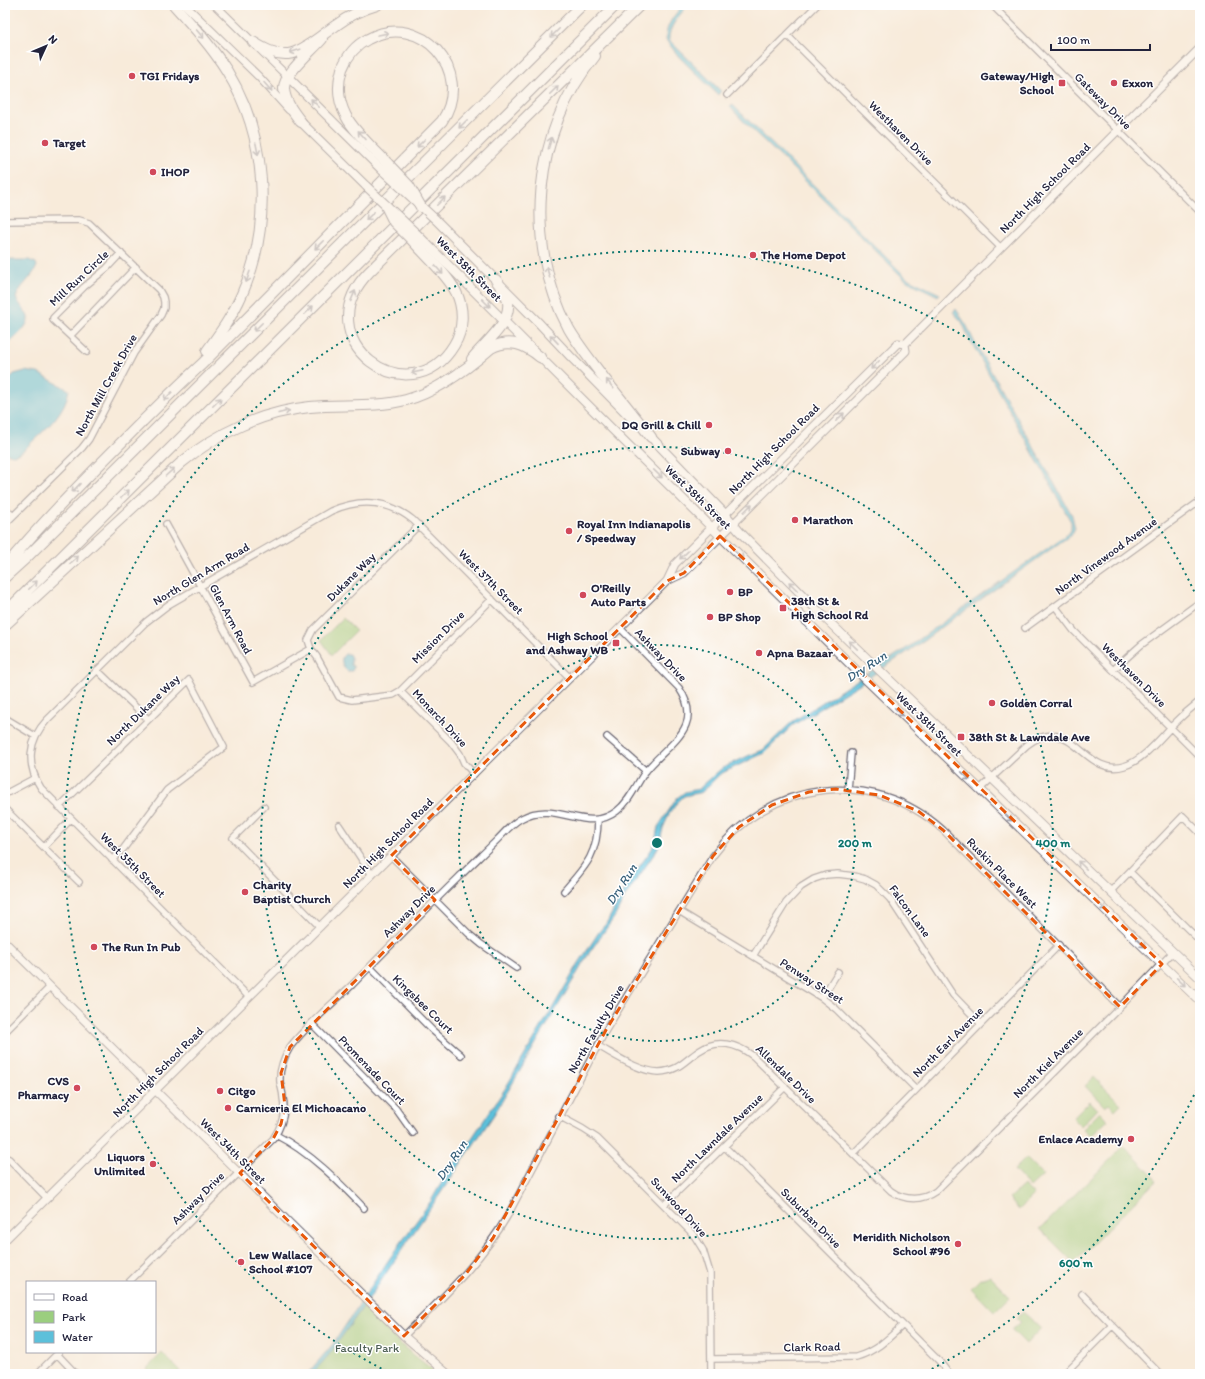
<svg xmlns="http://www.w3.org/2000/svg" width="1205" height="1379" font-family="Itim,sans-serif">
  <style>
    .green { fill: #9bce7f; stroke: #5e785d }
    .water { fill: #5cc0da; stroke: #3f718a }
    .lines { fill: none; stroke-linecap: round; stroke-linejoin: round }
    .street-casing { stroke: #6d6873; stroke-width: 8 }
    .secondary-casing { stroke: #6d6873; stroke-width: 9 }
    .primary-casing { stroke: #6d6873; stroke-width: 10 }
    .highway-casing { stroke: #6d6873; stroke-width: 12 }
    .street { stroke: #fff; stroke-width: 5.5 }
    .secondary { stroke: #fff; stroke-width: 7 }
    .primary { stroke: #fff; stroke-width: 8 }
    .highway { stroke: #fff; stroke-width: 10 }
    .primary-bridge-casing { stroke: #6d6873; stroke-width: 10; stroke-linecap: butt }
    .highway-bridge-casing { stroke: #6d6873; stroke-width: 12; stroke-linecap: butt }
    .primary-bridge { stroke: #fff; stroke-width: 8 }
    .highway-bridge { stroke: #fff; stroke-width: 10 }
    .oneway { stroke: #9c9ca7 }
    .marked { fill: none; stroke: #e8590c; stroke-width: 3; stroke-dasharray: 8 5; stroke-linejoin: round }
    .ring { fill: none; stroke: #0f766e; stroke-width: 2; stroke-dasharray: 2 4 }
    .poi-dot { fill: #d1495b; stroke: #fff; stroke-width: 1.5 }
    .labels { text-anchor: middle; stroke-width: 3; stroke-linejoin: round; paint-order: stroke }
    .poi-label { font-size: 12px; font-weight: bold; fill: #22223b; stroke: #fff; text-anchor: start }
    .street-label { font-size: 12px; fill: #22223b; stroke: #fff }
    .park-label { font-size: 12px; fill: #4c5e53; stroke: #fff }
    .water-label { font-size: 13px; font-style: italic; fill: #39617b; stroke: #fff }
    .centre { fill: #0f766e; stroke: #fff; stroke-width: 2 }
    .ring-label { font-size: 12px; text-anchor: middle; font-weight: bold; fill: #0f766e; stroke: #fff; stroke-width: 3; stroke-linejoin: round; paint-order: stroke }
  </style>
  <rect width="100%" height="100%" fill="#fff"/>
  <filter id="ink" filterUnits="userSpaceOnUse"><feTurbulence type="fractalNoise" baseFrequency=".025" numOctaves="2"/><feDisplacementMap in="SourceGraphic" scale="8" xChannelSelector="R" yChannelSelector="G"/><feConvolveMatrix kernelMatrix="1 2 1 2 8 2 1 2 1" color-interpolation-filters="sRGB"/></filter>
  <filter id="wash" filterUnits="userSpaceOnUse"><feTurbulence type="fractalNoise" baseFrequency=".012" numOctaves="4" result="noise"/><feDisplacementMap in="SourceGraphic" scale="16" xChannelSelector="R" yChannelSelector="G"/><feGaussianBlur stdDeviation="0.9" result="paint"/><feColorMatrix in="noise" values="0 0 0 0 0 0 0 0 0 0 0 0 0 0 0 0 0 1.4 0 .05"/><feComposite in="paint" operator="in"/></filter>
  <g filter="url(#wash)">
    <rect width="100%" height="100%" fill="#f8ebda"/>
    <path class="green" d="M343 618 356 631 332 655 321 640Z
      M1094 1077 1121 1104 1115 1110 1109 1104 1105 1107 1085 1086Z
      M1090 1101 1097 1109 1081 1126 1073 1118Z
      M1100 1112 1108 1120 1091 1136 1083 1129Z
      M1124 1146 1157 1180 1074 1263 1040 1229Z
      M1026 1158 1043 1175 1030 1187 1014 1170Z
      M1024 1185 1034 1195 1019 1210 1009 1199Z
      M990 1276 1010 1296 994 1312 971 1288 980 1279Z
      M363 1307 405 1348 438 1374H312L332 1350Z
      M1023 1312 1041 1328 1026 1344 1012 1330 1021 1322 1017 1319Z
      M162 1353 180 1371 176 1374H151L146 1369Z"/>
    <path class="water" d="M683 5H688C680 15 668 27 669 40L721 91 718 95 679 57 666 40C665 25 674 16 683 5Z
      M732 104 907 278 936 292 940 294 938 296 907 281 896 271 785 161 746 124 730 107Z
      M5 260H29L36 263 37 266C32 279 20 285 16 298 19 304 26 311 28 317 30 327 11 341 5 347Z
      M956 309 967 326 974 341 1072 515 1075 528 1072 534 909 651 856 686 793 725 764 753 720 774 702 792 684 796 677 803 669 814 663 828 659 845 656 851 624 898 615 916 589 953 495 1113 363 1307 328 1356 312 1374H307L333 1344 390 1258 431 1201 439 1187 505 1089 579 963 599 932 606 924 632 877 652 849 655 842 658 827 677 798 685 792 699 789 721 769 748 756 763 750 792 722 907 648 1070 532 1071 529V522L969 338 962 322 953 312Z
      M25 371 38 373 69 390C65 412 49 426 34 440 29 445 23 452 17 454 13 456 9 454 5 453V383L14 374Z
      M345 654H349L351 658V665L354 667 352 671H347C342 667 339 658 345 654Z"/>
  </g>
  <g filter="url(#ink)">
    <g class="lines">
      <defs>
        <path id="street" d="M992 5 1200 212
          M787 35 1000 247
          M727 95 817 5
          M5 221 79 220 89 223 159 290 163 297 164 302V308L161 315 134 353 89 439 82 448 5 524
          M70 336 136 267
          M87 352 53 320V318L84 287 107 268 121 253
          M5 508 13 516
          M166 524 253 682 311 649 317 657 339 697 352 700 393 695 400 691 451 742 460 754 464 763 474 774
          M1055 606 1074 631 1200 757
          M1025 628 1200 501
          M311 649 308 640 313 630 419 525
          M97 670 148 719
          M1113 670 1141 645 1200 602
          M400 691 492 599
          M5 718 35 736
          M607 737 646 771
          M980 789 1027 745C1072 711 1084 778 1124 766 1143 761 1161 737 1175 723 1183 715 1191 708 1200 701
          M848 790 851 753
          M5 794 35 778
          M59 807 189 680 224 747 167 790 124 848 112 860
          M264 807 233 838 320 927
          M5 809 79 882
          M339 825 372 875
          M44 847 71 819
          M391 856 469 934 481 944 516 968
          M1130 872 1200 941
          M564 891C586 866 598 854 598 819
          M1110 892 1183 816 1200 833
          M679 911 822 998 836 1009 916 1089
          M753 956 786 903 801 887 814 879 826 875 838 874 854 876 865 879 876 885 890 899 953 995 981 1024
          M370 967 432 1030 461 1055
          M249 997 41 788C26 765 28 740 47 720L146 622 168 605 331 511C360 498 388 500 413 520L570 678
          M822 998 838 972
          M312 1024 396 1109 413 1133
          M5 1032 50 987
          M598 1046C615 1055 639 1072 659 1072 679 1071 685 1060 699 1051 717 1038 737 1044 753 1056L891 1191C905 1201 922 1201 936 1191L1120 1007 1173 952
          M559 1116 583 1129 597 1138 689 1230 695 1237 703 1250 710 1273 711 1374
          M276 1135C311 1153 337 1180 364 1208
          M724 1146 939 1361 949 1374
          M853 1154 1059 945
          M5 1157 9 1159 47 1198
          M664 1205 785 1087
          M129 1282 273 1139C282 1126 286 1113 283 1098 283 1092 281 1088 280 1082 279 1070 284 1057 290 1047 307 1025 332 1004 352 985 387 949 422 913 458 878 471 865 484 853 497 840 505 832 512 823 522 818 557 799 586 835 617 811 630 801 636 785 645 772 667 744 706 728 679 688L620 628
          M1082 1294 1160 1374
          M404 1336C442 1298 481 1262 508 1215L606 1030 713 856C768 780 872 766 943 830L1120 1007
          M57 1354 76 1374
          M711 1359 856 1357C876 1351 888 1339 903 1325
          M37 1374 59 1352
          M1064 1374 1112 1326"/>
        <path id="secondary" d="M185 5 259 77 289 110
          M215 5 287 76
          M905 344 1200 48
          M667 581 675 564 898 343 905 344
          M5 942 404 1336 448 1374
          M5 1240 667 581 684 573 906 351 905 344"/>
        <path id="primary" d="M287 76 382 170
          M301 122 366 186
          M435 219 538 322 570 356 632 419
          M419 236 613 430 856 670 1200 1001
          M647 433 725 514 739 531 826 619 1200 978"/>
        <path id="highway" d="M174 5C193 26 212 47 227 71 267 136 273 224 242 294 233 315 220 333 207 351
          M253 42C264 49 275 55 288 54 302 53 323 34 335 26 347 17 363 9 377 5
          M595 56C533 131 523 243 569 329 579 346 592 362 604 378 620 398 635 417 651 437
          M301 122C294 113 285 102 284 89 283 74 312 51 322 39
          M413 241C427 257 447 274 456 292 464 308 464 329 454 345 410 418 303 340 369 272L640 5
          M472 359C484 343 511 324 508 302 507 294 500 286 496 280
          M5 567C39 526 77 487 115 449 144 420 172 391 202 364L442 121C475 71 420 10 368 39 356 45 347 56 342 69 337 85 338 101 346 116 354 132 375 150 388 164
          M5 577 27 557 582 5
          M5 613 616 5
          M5 625 181 463C217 433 262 412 310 407 342 404 374 408 406 400 437 392 467 369 491 348 510 338 525 345 540 357"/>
      </defs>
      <use href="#street" class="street-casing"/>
      <use href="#secondary" class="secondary-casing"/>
      <use href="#primary" class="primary-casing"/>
      <use href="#highway" class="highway-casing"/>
      <use href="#street" class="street"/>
      <use href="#secondary" class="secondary"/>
      <use href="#primary" class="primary"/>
      <use href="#highway" class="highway"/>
      <defs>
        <path id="primary-bridge" d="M382 170 435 219
          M366 186 419 236"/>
        <path id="highway-bridge" d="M388 164 409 186 421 207
          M386 206 394 222 413 241"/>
      </defs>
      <use href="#primary-bridge" class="primary-bridge-casing"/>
      <use href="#highway-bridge" class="highway-bridge-casing"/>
      <use href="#primary-bridge" class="primary-bridge"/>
      <use href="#highway-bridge" class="highway-bridge"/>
    </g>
    <defs><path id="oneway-shaft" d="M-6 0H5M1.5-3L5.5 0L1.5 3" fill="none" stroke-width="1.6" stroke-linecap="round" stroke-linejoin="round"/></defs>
    <g class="oneway">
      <use href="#oneway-shaft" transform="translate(555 33) rotate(135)"/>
      <use href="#oneway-shaft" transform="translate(200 34) rotate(50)"/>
      <use href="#oneway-shaft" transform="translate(383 34) rotate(-12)"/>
      <use href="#oneway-shaft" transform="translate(295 51) rotate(162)"/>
      <use href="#oneway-shaft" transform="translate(268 87) rotate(48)"/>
      <use href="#oneway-shaft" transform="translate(554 90) rotate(-45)"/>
      <use href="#oneway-shaft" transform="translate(315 103) rotate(-135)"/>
      <use href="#oneway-shaft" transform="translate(463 124) rotate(135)"/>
      <use href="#oneway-shaft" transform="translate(362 135) rotate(-132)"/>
      <use href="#oneway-shaft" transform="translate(421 143) rotate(135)"/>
      <use href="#oneway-shaft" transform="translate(550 143) rotate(-74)"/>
      <use href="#oneway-shaft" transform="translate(257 149) rotate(79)"/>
      <use href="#oneway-shaft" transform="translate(441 201) rotate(-45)"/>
      <use href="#oneway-shaft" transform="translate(370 216) rotate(135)"/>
      <use href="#oneway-shaft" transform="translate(319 245) rotate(135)"/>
      <use href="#oneway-shaft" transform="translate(439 270) rotate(48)"/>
      <use href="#oneway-shaft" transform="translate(548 272) rotate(-106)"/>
      <use href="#oneway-shaft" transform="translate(248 277) rotate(109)"/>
      <use href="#oneway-shaft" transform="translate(353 296) rotate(-67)"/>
      <use href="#oneway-shaft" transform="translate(486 303) rotate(45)"/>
      <use href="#oneway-shaft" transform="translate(309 310) rotate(-45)"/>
      <use href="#oneway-shaft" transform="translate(258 327) rotate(135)"/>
      <use href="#oneway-shaft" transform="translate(554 339) rotate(-133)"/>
      <use href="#oneway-shaft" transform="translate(875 365) rotate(135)"/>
      <use href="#oneway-shaft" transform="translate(417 372) rotate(168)"/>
      <use href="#oneway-shaft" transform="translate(610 384) rotate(-128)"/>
      <use href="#oneway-shaft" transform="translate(168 396) rotate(135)"/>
      <use href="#oneway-shaft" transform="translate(217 402) rotate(-45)"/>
      <use href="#oneway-shaft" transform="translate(284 412) rotate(-14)"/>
      <use href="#oneway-shaft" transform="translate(840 417) rotate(-45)"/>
      <use href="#oneway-shaft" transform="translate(170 472) rotate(-42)"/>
      <use href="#oneway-shaft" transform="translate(658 474) rotate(44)"/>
      <use href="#oneway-shaft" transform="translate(76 488) rotate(133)"/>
      <use href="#oneway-shaft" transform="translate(125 494) rotate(-45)"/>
      <use href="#oneway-shaft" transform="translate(748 508) rotate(-45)"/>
      <use href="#oneway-shaft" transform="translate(684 555) rotate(136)"/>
      <use href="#oneway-shaft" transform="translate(739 555) rotate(45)"/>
      <use href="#oneway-shaft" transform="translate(74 560) rotate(-42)"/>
      <use href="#oneway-shaft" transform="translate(33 585) rotate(-45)"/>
      <use href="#oneway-shaft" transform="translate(793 586) rotate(-135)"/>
      <use href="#oneway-shaft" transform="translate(853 645) rotate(-136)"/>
      <use href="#oneway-shaft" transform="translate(899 712) rotate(44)"/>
      <use href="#oneway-shaft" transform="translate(966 776) rotate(44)"/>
      <use href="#oneway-shaft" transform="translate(1008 817) rotate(44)"/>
      <use href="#oneway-shaft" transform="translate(1082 865) rotate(-136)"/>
      <use href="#oneway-shaft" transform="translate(1102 906) rotate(44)"/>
      <use href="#oneway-shaft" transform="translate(1141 943) rotate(43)"/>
      <use href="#oneway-shaft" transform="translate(1181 982) rotate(44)"/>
    </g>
  </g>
  <path d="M0 0H1205V1379H0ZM720 536 1162 964 1120 1007 943 830 918 811 879 795 836 789 809 792 772 805 739 827 713 856 606 1030 493 1238 465 1275 404 1336 240 1173 273 1139 281 1124 285 1106 281 1073 290 1047 435 900 391 856 667 581 684 573Z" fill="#f8ebda" fill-opacity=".55" fill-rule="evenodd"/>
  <path class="marked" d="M720 536 1162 964 1120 1007 943 830 918 811 879 795 836 789 809 792 772 805 739 827 713 856 606 1030 493 1238 465 1275 404 1336 240 1173 273 1139 281 1124 285 1106 281 1073 290 1047 435 900 391 856 667 581 684 573Z"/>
  <g class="ring">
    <circle cx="657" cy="843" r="198"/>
    <circle cx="657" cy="843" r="396"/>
    <path d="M1199 1084A593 593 0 0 1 922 1374M392 1374A593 593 0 1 1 1199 602"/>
  </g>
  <g class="poi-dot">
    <circle cx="132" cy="76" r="4"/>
    <rect x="1058" y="79" width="8" height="8" rx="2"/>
    <circle cx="1114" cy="83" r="4"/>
    <circle cx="45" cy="143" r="4"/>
    <circle cx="153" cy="172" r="4"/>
    <circle cx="753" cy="255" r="4"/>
    <circle cx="709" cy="425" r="4"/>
    <circle cx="728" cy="451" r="4"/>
    <circle cx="795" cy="520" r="4"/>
    <circle cx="569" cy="531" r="4"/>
    <circle cx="730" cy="592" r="4"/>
    <circle cx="583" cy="595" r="4"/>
    <rect x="779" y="604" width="8" height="8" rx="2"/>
    <circle cx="710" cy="617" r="4"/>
    <rect x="612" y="639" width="8" height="8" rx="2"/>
    <circle cx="759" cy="653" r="4"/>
    <circle cx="992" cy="703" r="4"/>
    <rect x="957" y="733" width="8" height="8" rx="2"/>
    <circle cx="245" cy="892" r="4"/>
    <circle cx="94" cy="947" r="4"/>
    <circle cx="77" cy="1088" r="4"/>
    <circle cx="220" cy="1091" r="4"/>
    <circle cx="228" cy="1108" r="4"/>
    <circle cx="1131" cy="1139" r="4"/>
    <circle cx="153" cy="1164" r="4"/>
    <circle cx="958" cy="1244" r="4"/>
    <circle cx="241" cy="1262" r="4"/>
  </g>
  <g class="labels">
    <g class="poi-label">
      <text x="140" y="80">TGI Fridays</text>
      <text x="1054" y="80" text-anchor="end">Gateway/High<tspan x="1054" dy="14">School</tspan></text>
      <text x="1122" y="87">Exxon</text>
      <text x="53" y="147">Target</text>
      <text x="161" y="176">IHOP</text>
      <text x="761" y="259">The Home Depot</text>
      <text x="701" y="429" text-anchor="end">DQ Grill &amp; Chill</text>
      <text x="720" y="455" text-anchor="end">Subway</text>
      <text x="803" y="524">Marathon</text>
      <text x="577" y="528">Royal Inn Indianapolis<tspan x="577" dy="14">/ Speedway</tspan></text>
      <text x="591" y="592">O'Reilly<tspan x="591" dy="14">Auto Parts</tspan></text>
      <text x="738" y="596">BP</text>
      <text x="791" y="605">38th St &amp;<tspan x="791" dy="14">High School Rd</tspan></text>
      <text x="718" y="621">BP Shop</text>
      <text x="608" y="640" text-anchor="end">High School<tspan x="608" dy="14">and Ashway WB</tspan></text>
      <text x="767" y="657">Apna Bazaar</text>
      <text x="1000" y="707">Golden Corral</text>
      <text x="969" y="741">38th St &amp; Lawndale Ave</text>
      <text x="253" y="889">Charity<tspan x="253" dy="14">Baptist Church</tspan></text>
      <text x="102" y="951">The Run In Pub</text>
      <text x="69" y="1085" text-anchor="end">CVS<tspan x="69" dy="14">Pharmacy</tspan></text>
      <text x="228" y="1095">Citgo</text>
      <text x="236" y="1112">Carniceria El Michoacano</text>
      <text x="1123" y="1143" text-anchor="end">Enlace Academy</text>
      <text x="145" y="1161" text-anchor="end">Liquors<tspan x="145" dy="14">Unlimited</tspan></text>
      <text x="950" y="1241" text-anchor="end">Meridith Nicholson<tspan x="950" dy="14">School #96</tspan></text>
      <text x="249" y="1259">Lew Wallace<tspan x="249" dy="14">School #107</tspan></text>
    </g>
    <g class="street-label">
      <text transform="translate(1103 101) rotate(45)" y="4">Gateway Drive</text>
      <text transform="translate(901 133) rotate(45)" y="4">Westhaven Drive</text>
      <text transform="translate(1045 188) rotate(-45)" y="4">North High School Road</text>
      <text transform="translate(469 269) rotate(45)" y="4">West 38th Street</text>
      <text transform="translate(79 278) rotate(-43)" y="4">Mill Run Circle</text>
      <text transform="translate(106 385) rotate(-61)" y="4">North Mill Creek Drive</text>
      <text transform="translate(774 449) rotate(-45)" y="4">North High School Road</text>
      <text transform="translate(698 497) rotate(44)" y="4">West 38th Street</text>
      <text transform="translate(1106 556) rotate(-36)" y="4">North Vinewood Avenue</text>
      <text transform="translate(201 574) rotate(-31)" y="4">North Glen Arm Road</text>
      <text transform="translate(351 577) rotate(-45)" y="4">Dukane Way</text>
      <text transform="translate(491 582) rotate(45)" y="4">West 37th Street</text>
      <text transform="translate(231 619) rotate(62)" y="4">Glen Arm Road</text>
      <text transform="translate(438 637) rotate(-45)" y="4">Mission Drive</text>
      <text transform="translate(661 655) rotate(46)" y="4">Ashway Drive</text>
      <text transform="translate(1134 675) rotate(45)" y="4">Westhaven Drive</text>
      <text transform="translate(143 710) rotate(-44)" y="4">North Dukane Way</text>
      <text transform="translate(440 718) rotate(47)" y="4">Monarch Drive</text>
      <text transform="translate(929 724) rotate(44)" y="4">West 38th Street</text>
      <text transform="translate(388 843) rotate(-45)" y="4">North High School Road</text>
      <text transform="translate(133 865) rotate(45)" y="4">West 35th Street</text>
      <text transform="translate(1002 873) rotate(45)" y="4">Ruskin Place West</text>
      <text transform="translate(409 911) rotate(-45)" y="4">Ashway Drive</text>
      <text transform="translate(910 911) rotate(54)" y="4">Falcon Lane</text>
      <text transform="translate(812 981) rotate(33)" y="4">Penway Street</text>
      <text transform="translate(423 1004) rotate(44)" y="4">Kingsbee Court</text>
      <text transform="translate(596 1029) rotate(-60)" y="4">North Faculty Drive</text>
      <text transform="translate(948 1042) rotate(-45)" y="4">North Earl Avenue</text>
      <text transform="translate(1048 1063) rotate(-45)" y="4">North Kiel Avenue</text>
      <text transform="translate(372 1070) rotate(46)" y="4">Promenade Court</text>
      <text transform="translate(158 1072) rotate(-45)" y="4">North High School Road</text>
      <text transform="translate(786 1074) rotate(44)" y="4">Allendale Drive</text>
      <text transform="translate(717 1138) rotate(-44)" y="4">North Lawndale Avenue</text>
      <text transform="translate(233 1151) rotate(45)" y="4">West 34th Street</text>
      <text transform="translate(198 1198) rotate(-45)" y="4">Ashway Drive</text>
      <text transform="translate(679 1207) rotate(47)" y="4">Sunwood Drive</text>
      <text transform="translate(811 1218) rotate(45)" y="4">Suburban Drive</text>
      <text transform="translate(812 1347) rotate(-1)" y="4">Clark Road</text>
    </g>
    <g class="park-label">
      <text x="367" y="1352">Faculty Park</text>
    </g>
    <g class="water-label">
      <text transform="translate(866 666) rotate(-33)" y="5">Dry Run</text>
      <text transform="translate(621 884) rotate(-57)" y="5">Dry Run</text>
      <text transform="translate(451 1160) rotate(-56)" y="5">Dry Run</text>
    </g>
  </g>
  <circle cx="657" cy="843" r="6" class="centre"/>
  <g class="ring-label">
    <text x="855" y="847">200 m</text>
    <text x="1053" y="847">400 m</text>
    <text x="1076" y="1267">600 m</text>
  </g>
  <rect width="1205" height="1379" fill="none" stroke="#fff" stroke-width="20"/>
  <rect x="26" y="1281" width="130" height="72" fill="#ffffff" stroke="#a7a7b1"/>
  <rect x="34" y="1294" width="20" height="6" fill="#ffffff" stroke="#a7a7b1"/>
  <text x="62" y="1301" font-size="12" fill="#22223b">Road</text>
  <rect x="34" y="1311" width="20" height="12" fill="#9bce7f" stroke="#a7a7b1"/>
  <text x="62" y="1321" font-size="12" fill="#22223b">Park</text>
  <rect x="34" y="1331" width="20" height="12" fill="#5cc0da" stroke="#a7a7b1"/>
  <text x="62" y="1341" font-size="12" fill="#22223b">Water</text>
  <g transform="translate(46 46) rotate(46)" stroke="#ffffff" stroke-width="3" paint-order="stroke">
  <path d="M0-3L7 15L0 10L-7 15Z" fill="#22223b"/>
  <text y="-6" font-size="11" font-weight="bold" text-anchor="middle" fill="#22223b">N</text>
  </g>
  <path d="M1051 44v6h99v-6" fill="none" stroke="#22223b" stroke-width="2"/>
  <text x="1057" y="44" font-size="12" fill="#22223b" stroke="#ffffff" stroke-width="3" paint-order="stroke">100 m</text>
</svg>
